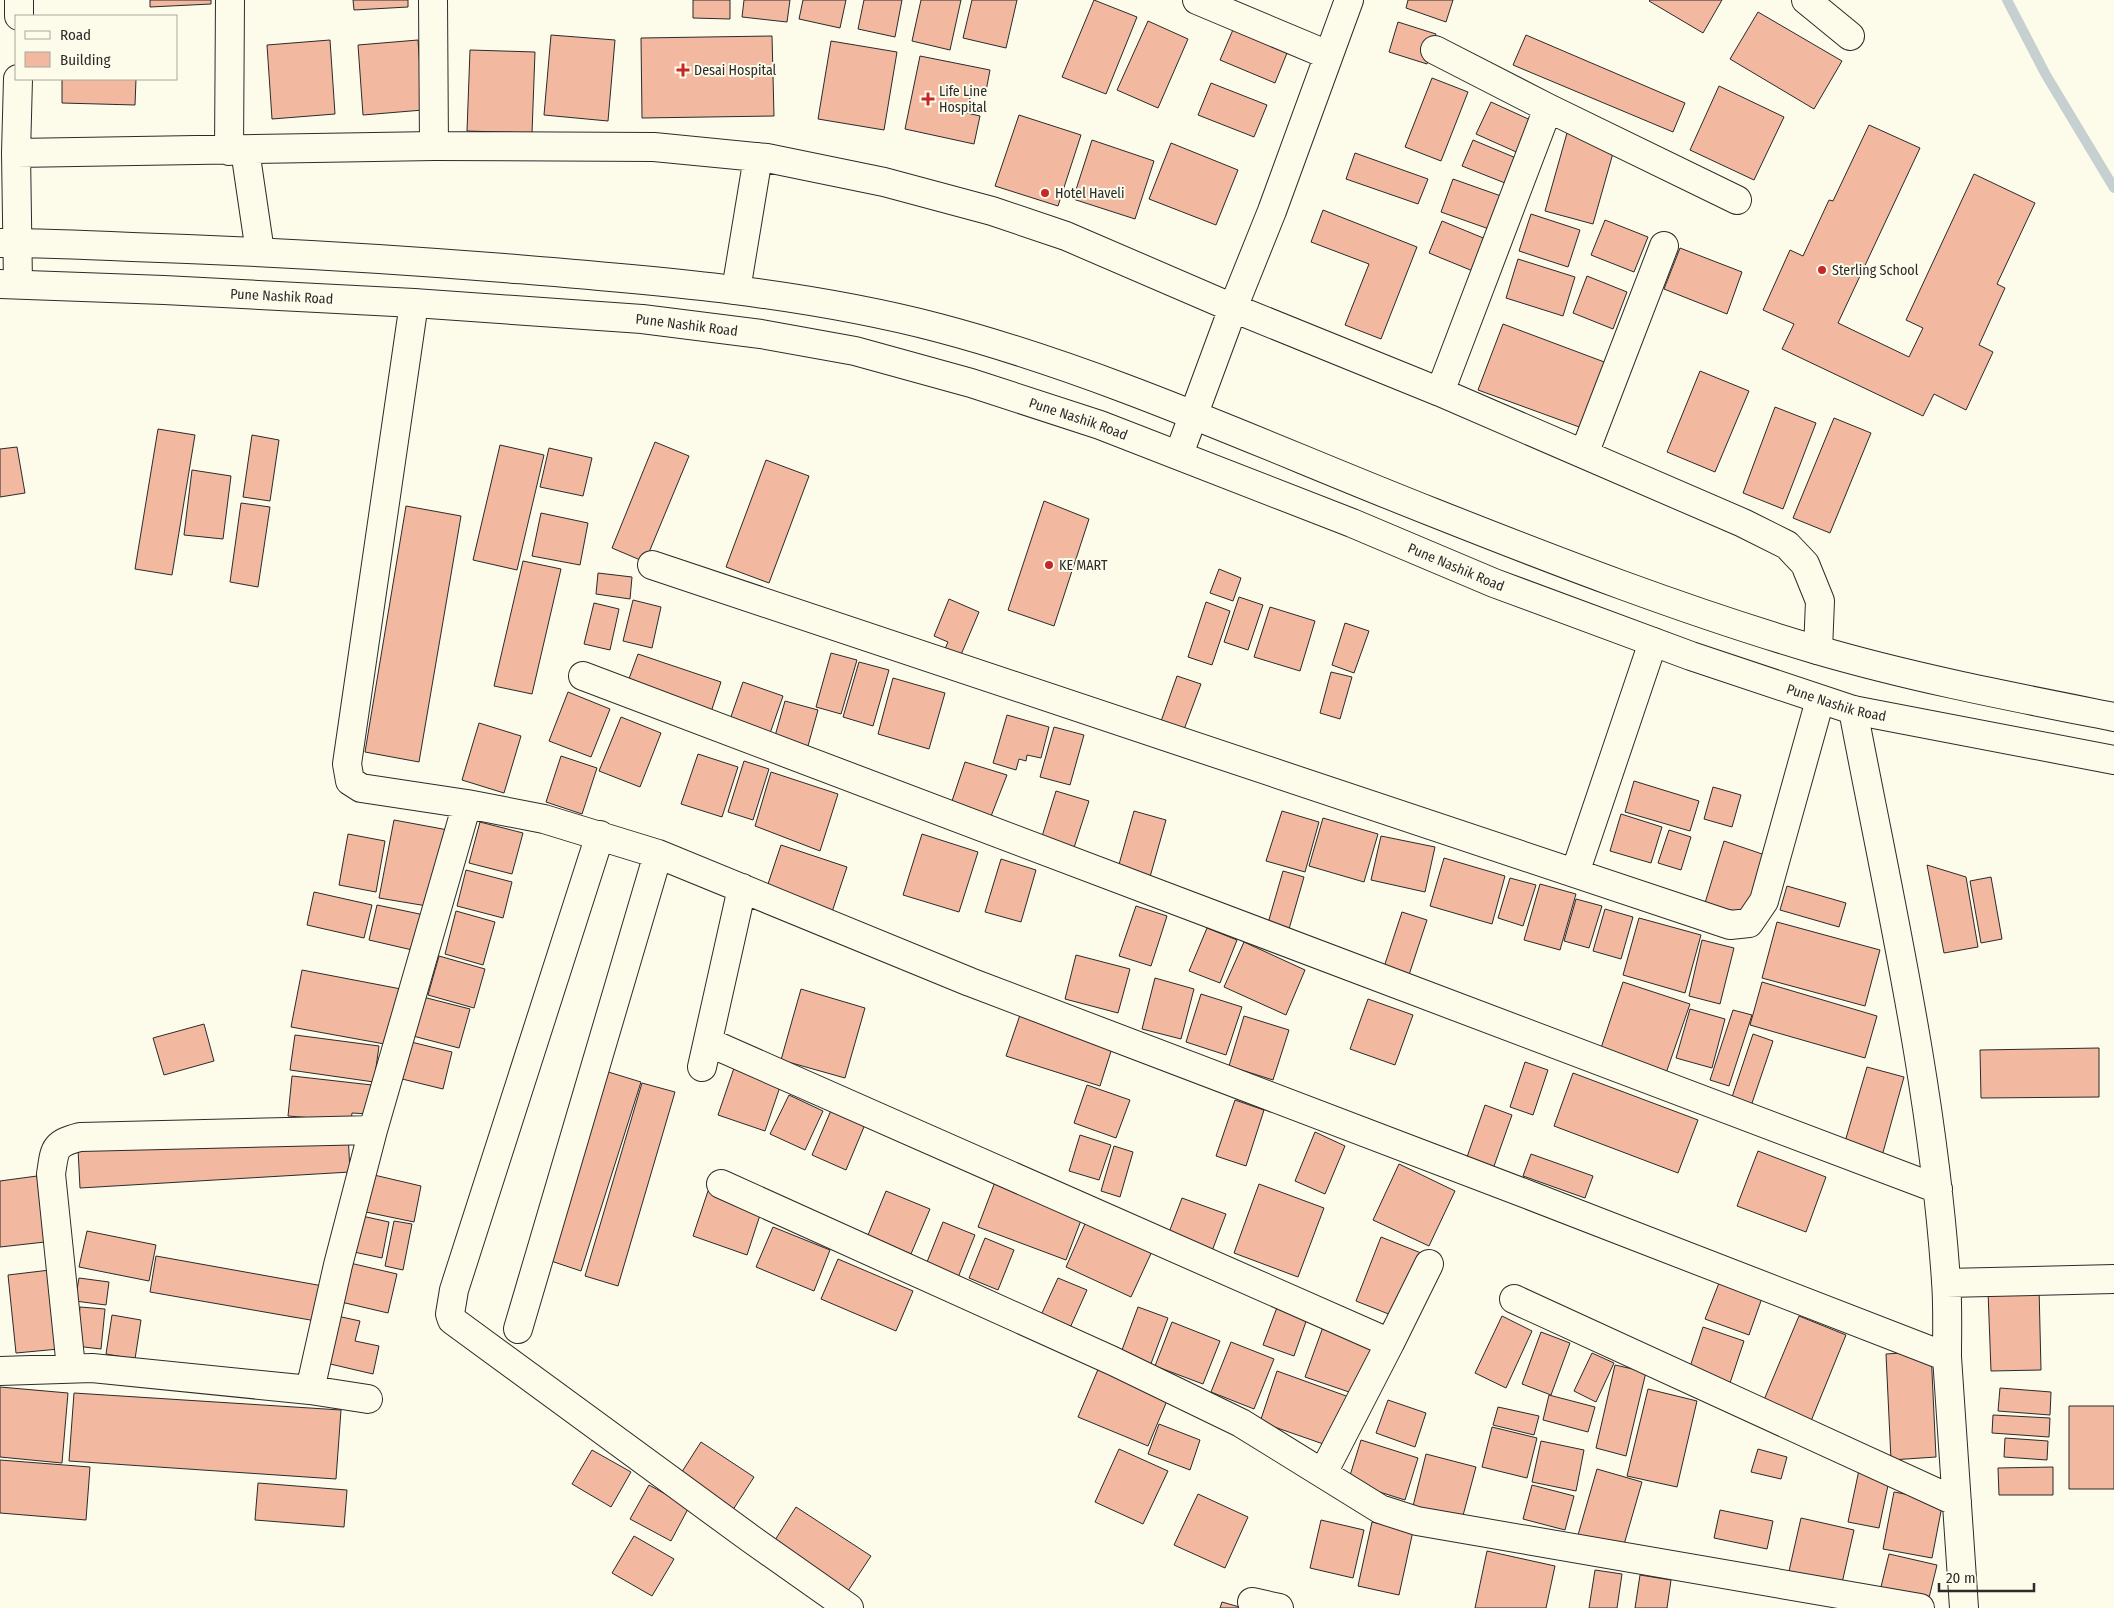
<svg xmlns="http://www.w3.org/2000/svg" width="2114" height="1608" font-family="'Fira Sans Condensed',sans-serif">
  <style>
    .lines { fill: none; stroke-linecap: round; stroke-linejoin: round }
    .stream { stroke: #c7d0d0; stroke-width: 10 }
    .building { fill: #f2b8a0; stroke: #2b2b2b }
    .minor-casing { stroke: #2b2b2b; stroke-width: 30 }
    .highway-casing { stroke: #2b2b2b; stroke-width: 30 }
    .minor { stroke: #fdfbea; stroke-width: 28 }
    .highway { stroke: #fdfbea; stroke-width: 28 }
    .poi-dot { fill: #c62828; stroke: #fdfbea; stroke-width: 2 }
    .labels { text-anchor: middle; stroke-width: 4; stroke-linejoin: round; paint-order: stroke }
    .poi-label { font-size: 14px; fill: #2b2b2b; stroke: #fdfbea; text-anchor: start }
    .street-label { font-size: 14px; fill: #2b2b2b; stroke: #fdfbea }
  </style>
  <rect width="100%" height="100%" fill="#fdfbea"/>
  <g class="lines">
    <path class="stream" d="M2007 0 2046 75 2114 188"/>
  </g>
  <path class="building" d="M150 0H211V4L150 7Z
    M353 0H408V7L354 10Z
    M693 0H730V19L693 18Z
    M744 0H790L787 22 742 17Z
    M803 0H846L840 28 799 19Z
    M864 0H902L895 37 858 29Z
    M921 0H961L950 50 912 41Z
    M972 0H1017L1006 48 963 38Z
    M1094 0 1137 17 1106 94 1062 77Z
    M1408 0H1453L1446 22 1406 8Z
    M1650 0H1722L1703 33 1649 1Z
    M1758 12 1842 61 1814 109 1730 59Z
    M1148 21 1188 39 1158 108 1117 90Z
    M1398 22 1436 34 1427 64 1389 52Z
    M1235 25 1289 48 1275 83 1220 60Z
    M551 35 615 40 608 121 544 115Z
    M1526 35 1685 103 1673 132 1513 65Z
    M772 36 774 116 642 118 641 38Z
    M330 40 335 114 272 119 267 45Z
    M418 40 423 110 363 115 358 45Z
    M831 41 897 52 884 130 818 119Z
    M470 50 535 52 532 133 467 131Z
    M920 56 990 70 986 91 972 88 967 113 980 116 974 144 905 129Z
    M1432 78 1468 92 1441 161 1405 147Z
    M62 79H136L135 105 62 103Z
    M1211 83 1267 105 1254 137 1198 115Z
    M1719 86 1784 117 1754 180 1690 150Z
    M1491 102 1537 123 1523 155 1476 134Z
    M1019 115 1081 135 1058 206 995 186Z
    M1869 125 1920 148 1838 323 1909 357 1923 328 1906 320 1974 174 2035 203 1997 284 2005 288 1979 345 1993 352 1966 410 1934 394 1923 416 1782 349 1794 324 1763 310 1790 250 1803 256 1829 200 1833 201Z
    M1567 133 1615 146 1593 224 1545 211Z
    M1092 140 1154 161 1135 219 1073 199Z
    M1473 140 1516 158 1505 183 1462 166Z
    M1171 143 1238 170 1216 225 1149 199Z
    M1355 153 1428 179 1418 204 1346 179Z
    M1453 179 1501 196 1489 229 1441 212Z
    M1323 210 1417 247 1381 339 1345 325 1369 264 1311 242Z
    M1531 214 1580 230 1568 267 1519 251Z
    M1605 220 1648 237 1634 272 1591 255Z
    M1442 221 1493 242 1480 274 1429 253Z
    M1680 248 1742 272 1727 314 1664 289Z
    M1518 259 1575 277 1563 316 1506 298Z
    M1587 276 1627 292 1613 329 1573 313Z
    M1503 324 1607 363 1582 428 1478 390Z
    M1700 371 1749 391 1715 472 1667 452Z
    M1775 407 1816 423 1783 509 1743 493Z
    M1834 418 1871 433 1830 533 1793 518Z
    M158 429 195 435 172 575 135 569Z
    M252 435 279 440 270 501 243 497Z
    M655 442 689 456 645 562 612 548Z
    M500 445 544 455 517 570 473 560Z
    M17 447 25 493 0 497V449Z
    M549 448 592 458 583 496 540 487Z
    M766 460 809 476 769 583 726 567Z
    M192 470 231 476 223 539 184 535Z
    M1044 501 1089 519 1054 626 1008 610Z
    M241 503 270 507 258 587 230 582Z
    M406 506 461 516 419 762 365 752Z
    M541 513 588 523 580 565 532 556Z
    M523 561 561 569 532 694 494 686Z
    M1219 569 1241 578 1233 601 1210 593Z
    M598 573 632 577 630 599 596 594Z
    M1239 597 1263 605 1248 650 1224 642Z
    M949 599 979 612 960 657 944 651 948 642 934 636Z
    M633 600 661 607 652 648 623 641Z
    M1206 602 1230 611 1212 665 1188 657Z
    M594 603 619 609 610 650 584 644Z
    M1270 607 1315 621 1300 671 1254 657Z
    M1345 623 1369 631 1354 673 1332 665Z
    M831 653 857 660 841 714 816 707Z
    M638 654 721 682 710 715 626 687Z
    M859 662 889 670 873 726 843 717Z
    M1331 672 1352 677 1340 719 1320 713Z
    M1177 676 1201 684 1182 735 1159 727Z
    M893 678 945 693 929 749 878 734Z
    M743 682 783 696 767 742 727 728Z
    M568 692 610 709 591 757 549 741Z
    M785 701 818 710 806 753 773 743Z
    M1007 715 1049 727 1041 758 1027 755 1026 761 1019 759 1016 770 993 763Z
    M621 717 661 733 640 787 599 771Z
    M479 723 521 736 504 793 462 780Z
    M1054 727 1084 735 1070 785 1040 777Z
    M698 754 738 767 722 817 681 804Z
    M561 756 597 768 582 814 546 802Z
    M744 761 769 769 753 820 728 812Z
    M965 762 1007 775 988 824 949 810Z
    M771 772 838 794 820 851 755 826Z
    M1634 781 1699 801 1690 831 1625 812Z
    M1713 787 1741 795 1732 827 1704 819Z
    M1056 791 1089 801 1072 854 1040 843Z
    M1134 811 1166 820 1150 877 1118 868Z
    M1282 811 1319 822 1305 872 1266 861Z
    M1621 814 1662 827 1651 863 1610 851Z
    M1323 818 1378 834 1364 882 1309 866Z
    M394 820 448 830 433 907 379 898Z
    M480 822 523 833 512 874 469 863Z
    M1669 830 1691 837 1681 870 1658 863Z
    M348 834 385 841 376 892 339 885Z
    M922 834 978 852 959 912 903 895Z
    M1381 836 1435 847 1425 892 1371 880Z
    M1724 841 1765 855 1747 915 1705 903Z
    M781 845 847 867 831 915 765 893Z
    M1444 858 1505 876 1492 924 1430 906Z
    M1001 859 1036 870 1021 922 985 912Z
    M1927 865 1966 877 1978 947 1944 953Z
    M466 870 512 882 503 918 457 906Z
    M1283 871 1304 877 1287 936 1266 930Z
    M1991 877 2002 939 1981 943 1970 881Z
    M1510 878 1536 885 1523 926 1498 918Z
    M1540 884 1576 894 1560 950 1524 940Z
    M1787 886 1846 903 1839 927 1780 910Z
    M314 892 372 905 364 938 307 925Z
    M1576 899 1602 906 1589 948 1564 941Z
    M377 905 429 916 421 952 369 940Z
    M1136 906 1167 916 1151 966 1119 956Z
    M1605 909 1633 917 1621 959 1593 951Z
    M456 911 495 922 483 965 445 954Z
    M1402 912 1427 920 1408 978 1383 970Z
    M1639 918 1701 935 1685 993 1623 975Z
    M1777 922 1880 950 1865 1006 1762 978Z
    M1207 928 1237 940 1220 983 1189 971Z
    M1702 940 1734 948 1720 1004 1689 996Z
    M1244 942 1305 970 1286 1015 1224 987Z
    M1076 955 1130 969 1118 1013 1065 999Z
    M439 956 485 969 474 1008 428 995Z
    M302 970 401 989 390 1045 291 1027Z
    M1155 978 1194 989 1181 1039 1142 1029Z
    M1623 982 1690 1004 1665 1076 1599 1054Z
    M1762 982 1877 1016 1865 1058 1750 1025Z
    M801 989 865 1008 845 1078 781 1060Z
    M1201 994 1242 1007 1226 1055 1186 1042Z
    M423 997 470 1009 459 1048 413 1036Z
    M1368 999 1413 1015 1395 1065 1350 1049Z
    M1690 1009 1725 1019 1712 1068 1676 1058Z
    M1733 1010 1752 1015 1729 1086 1710 1080Z
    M1020 1015 1113 1045 1100 1086 1006 1056Z
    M1244 1016 1289 1030 1273 1080 1229 1066Z
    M204 1024 214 1061 164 1075 153 1038Z
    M1753 1034 1773 1041 1749 1112 1729 1106Z
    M295 1035 379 1046 374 1082 290 1070Z
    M407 1041 452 1052 443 1089 398 1078Z
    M2099 1048V1097L1981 1098 1980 1050Z
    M1525 1062 1548 1070 1533 1115 1510 1107Z
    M735 1065 782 1081 765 1131 718 1115Z
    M1867 1067 1904 1077 1882 1156 1844 1145Z
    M605 1071 641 1082 581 1271 545 1259Z
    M1573 1073 1698 1120 1678 1173 1554 1126Z
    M292 1076 372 1085 369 1114 352 1113 351 1121 288 1116Z
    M642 1083 675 1092 618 1286 585 1276Z
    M1087 1085 1130 1100 1116 1138 1074 1123Z
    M789 1095 823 1111 805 1150 770 1134Z
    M1235 1100 1264 1110 1246 1166 1216 1156Z
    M1485 1105 1512 1115 1493 1169 1466 1160Z
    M832 1108 866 1122 846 1170 812 1155Z
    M1315 1132 1345 1146 1325 1194 1295 1181Z
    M348 1133 350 1172 80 1188 78 1149Z
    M1080 1135 1111 1145 1099 1180 1069 1171Z
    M1114 1146 1133 1152 1120 1197 1101 1191Z
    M1758 1151 1826 1177 1806 1232 1737 1206Z
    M1531 1154 1593 1176 1585 1198 1523 1176Z
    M1399 1164 1455 1191 1429 1246 1373 1220Z
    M374 1175 421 1186 414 1222 366 1212Z
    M37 1176 45 1242 0 1247V1181Z
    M995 1182 1083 1215 1066 1260 978 1227Z
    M1259 1184 1324 1208 1298 1277 1234 1253Z
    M708 1191 762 1209 747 1255 693 1236Z
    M886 1191 930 1209 911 1254 868 1235Z
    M1182 1198 1226 1214 1209 1259 1165 1243Z
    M362 1216 389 1222 382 1258 354 1252Z
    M1088 1217 1154 1247 1131 1297 1066 1267Z
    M394 1221 412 1224 403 1270 385 1266Z
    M943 1222 975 1235 955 1285 923 1272Z
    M773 1227 830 1250 814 1291 756 1267Z
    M87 1231 156 1245 149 1281 79 1267Z
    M1381 1237 1421 1253 1396 1317 1356 1301Z
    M985 1238 1014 1250 998 1290 969 1278Z
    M156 1256 323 1286 316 1321 150 1292Z
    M838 1259 913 1291 896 1331 821 1299Z
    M350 1263 397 1274 388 1313 341 1302Z
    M50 1270 59 1349 16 1353 8 1275Z
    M79 1278 109 1282 106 1305 75 1301Z
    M1058 1278 1087 1290 1065 1339 1036 1326Z
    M1719 1283 1762 1298 1749 1335 1705 1319Z
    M2039 1287 2041 1370 1991 1371 1988 1291Z
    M1279 1302 1309 1313 1294 1356 1263 1345Z
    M80 1307 105 1309 101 1349 76 1346Z
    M1138 1307 1168 1318 1149 1369 1119 1358Z
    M112 1315 141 1320 135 1359 106 1354Z
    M337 1316 360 1321 355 1341 379 1346 373 1374 326 1363Z
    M1502 1316 1532 1331 1506 1388 1475 1373Z
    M1799 1316 1846 1335 1809 1426 1761 1407Z
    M1172 1322 1220 1341 1203 1384 1155 1366Z
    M1323 1327 1372 1345 1355 1394 1305 1377Z
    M1703 1327 1744 1341 1730 1383 1689 1370Z
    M1541 1332 1570 1343 1551 1395 1522 1384Z
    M1231 1342 1274 1359 1254 1409 1211 1392Z
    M1931 1351 1936 1457 1891 1460 1886 1354Z
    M1592 1353 1614 1363 1596 1402 1574 1391Z
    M1615 1365 1646 1372 1626 1456 1596 1448Z
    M1099 1367 1169 1396 1148 1446 1078 1417Z
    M1277 1371 1349 1397 1332 1447 1260 1422Z
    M0 1387 68 1393 62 1463 0 1457Z
    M2000 1388 2051 1392 2050 1415 1998 1411Z
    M1648 1389 1697 1401 1677 1487 1627 1476Z
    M74 1393 341 1410 336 1479 69 1461Z
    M1549 1395 1595 1407 1588 1432 1543 1420Z
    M1388 1400 1426 1413 1415 1447 1376 1433Z
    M2069 1406H2114V1489H2069Z
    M1498 1407 1539 1416 1534 1435 1493 1425Z
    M1993 1415 2050 1418 2049 1437 1992 1433Z
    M1159 1424 1200 1440 1190 1470 1148 1454Z
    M1492 1427 1537 1438 1527 1478 1482 1467Z
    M2005 1438 2048 1441 2047 1460 2004 1457Z
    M1361 1440 1418 1458 1405 1500 1348 1482Z
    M1541 1441 1584 1450 1576 1491 1532 1482Z
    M701 1442 754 1477 729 1516 676 1481Z
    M1119 1449 1168 1471 1143 1524 1095 1502Z
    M1758 1449 1787 1457 1781 1479 1751 1472Z
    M592 1450 631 1472 611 1507 572 1484Z
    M1426 1454 1476 1467 1461 1523 1412 1510Z
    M0 1460 90 1467 86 1520 0 1513Z
    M2053 1467V1495H1999L1998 1468Z
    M1597 1469 1642 1482 1621 1555 1576 1542Z
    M1859 1470 1890 1476 1879 1528 1848 1522Z
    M258 1483 347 1490 344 1527 255 1520Z
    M649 1485 689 1507 671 1541 630 1519Z
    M1532 1485 1574 1496 1565 1530 1523 1519Z
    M1894 1492 1943 1501 1932 1558 1883 1549Z
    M1198 1494 1248 1517 1225 1568 1174 1545Z
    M796 1507 871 1556 844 1597 770 1548Z
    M1720 1510 1773 1521 1767 1549 1714 1538Z
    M1801 1518 1854 1530 1840 1592 1787 1580Z
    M1321 1520 1364 1530 1353 1578 1310 1568Z
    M1372 1522 1413 1531 1399 1595 1358 1586Z
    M634 1536 674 1559 652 1596 612 1573Z
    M1487 1551 1555 1566 1546 1608H1475Z
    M1889 1554 1937 1565 1927 1606 1879 1595Z
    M1595 1570 1622 1574 1617 1608H1589Z
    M1640 1575 1671 1580 1667 1608H1635Z
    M1222 1602 1243 1608H1220Z"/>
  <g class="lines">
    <defs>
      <path id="minor" d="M433 0 434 146
        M1197 0 1328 55
        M1806 0 1850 36
        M19 16V0
        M1435 50 1548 108 1737 200
        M18 79 16 153 18 283
        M245 150 260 252
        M229 151 230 0
        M16 153 434 146 654 147 767 158 884 182 992 211 1066 236 1233 308 1440 392 1743 523 1787 545 1805 564 1820 601 1818 650
        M736 290 758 157
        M414 303 347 764 350 781 361 788 467 804 544 819 658 854 970 982 1529 1195 1947 1357 1964 1608
        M1440 392 1548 108
        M1179 454 1233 308 1272 211 1349 0
        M1584 454 1664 246
        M652 565 1730 925 1749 923 1764 901 1820 700
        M583 676 1938 1189
        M1853 710C1889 899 1933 1088 1946 1281 1948 1306 1947 1332 1947 1357
        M600 835 454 1290 450 1314 452 1320 751 1539 849 1608
        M1575 873 1653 642
        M708 1042 1390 1343 1323 1473
        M702 1067 742 888
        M721 1184 1113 1361 1241 1423 1380 1509 1417 1521 1920 1608
        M1946 1283 2114 1279
        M1514 1299 1957 1502
        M518 1329 658 854
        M1390 1343 1429 1264
        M71 1368 51 1174C55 1149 53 1144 80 1137L373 1130
        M0 1371 92 1368 310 1390 368 1399
        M310 1390 338 1265 373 1130 467 804
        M1252 1602 1279 1608"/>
      <g id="highway">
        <path d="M0 243C44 243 88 245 132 247 256 251 380 258 504 268 650 280 797 291 939 328 1109 373 1269 448 1432 512 1558 562 1685 611 1814 649 1913 678 2013 697 2114 717"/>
        <path id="s1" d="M0 284 164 290 414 303 642 319 761 334 855 351 971 383 1100 425 1352 523 1494 583 1691 656 1853 710 2114 760"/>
      </g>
    </defs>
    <use href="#minor" class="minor-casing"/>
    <use href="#highway" class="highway-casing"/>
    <use href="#minor" class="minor"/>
    <use href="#highway" class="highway"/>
  </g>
  <g class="poi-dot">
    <path d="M680.5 62.5h5v5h5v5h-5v5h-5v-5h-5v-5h5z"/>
    <path d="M925.5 91.5h5v5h5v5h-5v5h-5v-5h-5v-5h5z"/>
    <circle cx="1045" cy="193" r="5"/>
    <circle cx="1822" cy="270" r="5"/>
    <circle cx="1049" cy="565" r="5"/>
  </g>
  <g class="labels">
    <g class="poi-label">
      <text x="694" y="75">Desai Hospital</text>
      <text x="939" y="96">Life Line<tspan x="939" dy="16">Hospital</tspan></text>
      <text x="1055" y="198">Hotel Haveli</text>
      <text x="1832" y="275">Sterling School</text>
      <text x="1059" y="570">KE MART</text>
    </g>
    <g class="street-label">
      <text dy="5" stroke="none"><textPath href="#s1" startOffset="282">Pune Nashik Road</textPath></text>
      <text dy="5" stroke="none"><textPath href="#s1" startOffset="688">Pune Nashik Road</textPath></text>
      <text dy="5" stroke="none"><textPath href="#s1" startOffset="1092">Pune Nashik Road</textPath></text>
      <text dy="5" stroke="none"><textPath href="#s1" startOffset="1498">Pune Nashik Road</textPath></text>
      <text dy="5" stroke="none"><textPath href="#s1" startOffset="1902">Pune Nashik Road</textPath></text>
    </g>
  </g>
  <rect x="15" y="15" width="162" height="65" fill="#fdfbea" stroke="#a9a89e"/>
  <rect x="25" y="31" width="25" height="8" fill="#fdfbea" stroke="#a9a89e"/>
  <text x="60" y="40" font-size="15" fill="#2b2b2b">Road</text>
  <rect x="25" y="52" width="25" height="15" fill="#f2b8a0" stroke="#a9a89e"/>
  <text x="60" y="65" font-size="15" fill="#2b2b2b">Building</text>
  <path d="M1939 1583v8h95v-8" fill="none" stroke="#2b2b2b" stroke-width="2.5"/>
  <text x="1946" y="1583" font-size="15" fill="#2b2b2b" stroke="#fdfbea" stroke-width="4" paint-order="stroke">20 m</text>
</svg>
